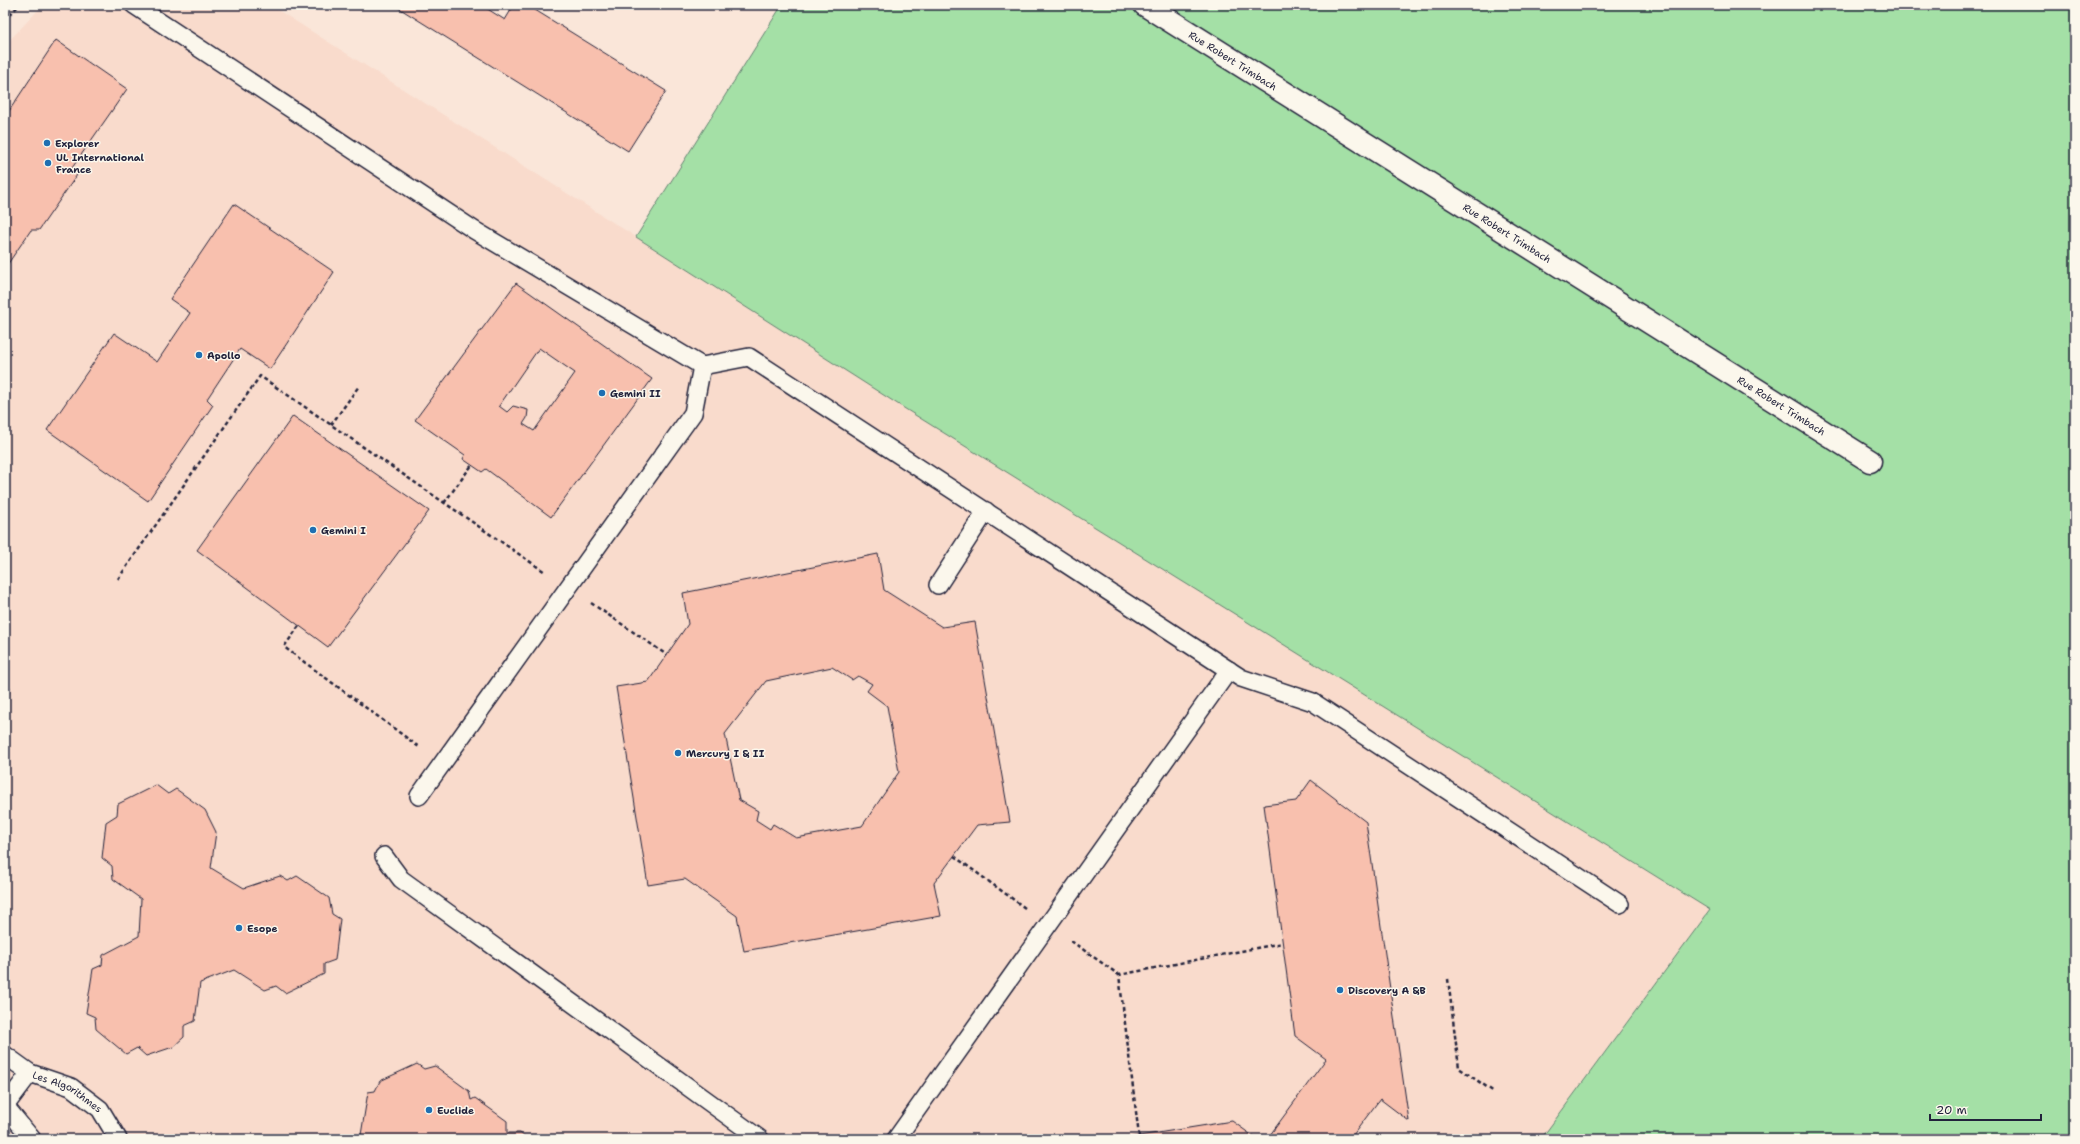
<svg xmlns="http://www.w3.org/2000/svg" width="2080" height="1144" font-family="'Shantell Sans',sans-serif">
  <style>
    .built { fill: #f9dbcc }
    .green { fill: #a4e0a6; stroke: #638170 }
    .building { fill: #f8c0ae; stroke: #22223b; fill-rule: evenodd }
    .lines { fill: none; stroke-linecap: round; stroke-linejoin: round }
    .service-casing { stroke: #22223b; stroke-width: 20 }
    .minor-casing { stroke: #22223b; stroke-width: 25 }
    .path { stroke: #22223b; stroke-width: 2.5; stroke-dasharray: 4 3; stroke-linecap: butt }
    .service { stroke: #fbf7ec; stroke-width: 17 }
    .minor { stroke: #fbf7ec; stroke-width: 22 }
    .poi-dot { fill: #1f6fb2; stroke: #fbf7ec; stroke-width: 1.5 }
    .labels { text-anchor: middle; stroke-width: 3; stroke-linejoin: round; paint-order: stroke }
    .street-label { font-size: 10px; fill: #22223b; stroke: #fbf7ec }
    .poi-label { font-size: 10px; font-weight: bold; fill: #22223b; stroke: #fbf7ec; text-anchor: start }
  </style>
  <rect width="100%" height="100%" fill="#fae6d9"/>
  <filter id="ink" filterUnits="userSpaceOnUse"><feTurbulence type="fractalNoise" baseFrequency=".025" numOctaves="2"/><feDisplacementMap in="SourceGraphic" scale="8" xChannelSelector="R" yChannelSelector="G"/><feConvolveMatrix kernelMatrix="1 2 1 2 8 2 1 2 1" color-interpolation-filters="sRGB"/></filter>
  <g filter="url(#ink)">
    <path class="built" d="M43 5H270L636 237 1710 910 1541 1139H5V45Z"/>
    <path class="green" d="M782 5H2075V1139H1541L1710 910 907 410 636 237Z"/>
    <path class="building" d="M394 5H488L486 8 505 20 514 5H527L666 91 628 151Z
      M56 40 127 89 72 168 77 175 39 230H31L5 268V117Z
      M234 204 334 272 270 369 240 349 207 399 213 405 148 501 47 430 114 333 157 362 190 313 170 299Z
      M516 283 652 379 551 517 486 469 482 472 463 459 465 455 415 420ZM539 348 575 373 534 431 523 424 527 418 528 410 513 406 507 412 499 406Z
      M293 416 429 511 328 647 197 550Z
      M878 554 884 590 942 627 975 622 1010 822 977 825 934 883 941 916 744 951 737 916 685 879 648 885 616 687 648 682 688 624 683 593ZM832 667 852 680 858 676 872 684 867 691 887 706 899 772 862 826 796 838 773 824 770 829 756 820 758 811 739 800 725 734 766 681Z
      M5 683 10 687 5 717Z
      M1311 780 1366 822 1409 1121 1380 1099 1350 1139H1267L1326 1059 1295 1036 1264 805 1296 801Z
      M156 785 168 794 176 789 205 810 216 832 211 868 244 888 280 876 288 881 297 876 329 898 332 914 340 919 335 960 324 964V974L285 993 276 986 265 990 234 970 200 983 195 1021 184 1026V1037L173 1047 146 1056 137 1048 126 1054 96 1029 95 1017 86 1013 93 969 102 965 103 955 139 936 141 899 113 879 112 866 102 858 106 822 117 815 118 804Z
      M417 1064 424 1069 435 1066 469 1091 471 1100 475 1098 507 1121V1133H520L528 1139H366L361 1135 368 1092 375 1091 380 1081Z
      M1232 1121 1257 1139H1122L1139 1136Z"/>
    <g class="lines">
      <defs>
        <g id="service">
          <path d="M134 5 474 230 702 366 749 357 1241 678 1313 702 1620 904"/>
          <path d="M938 585 986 511"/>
          <path d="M419 796 693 413 702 366"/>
          <path d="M384 856 401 879 760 1139"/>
          <path id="s1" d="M5 1055 30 1073 71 1087 100 1109 118 1139"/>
          <path d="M5 1106 32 1139"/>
          <path d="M5 1106 30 1073"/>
          <path d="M896 1139 1229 670"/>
        </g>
        <g id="minor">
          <path id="s2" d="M1145 5 1870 461"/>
        </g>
      </defs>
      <use href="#service" class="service-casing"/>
      <use href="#minor" class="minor-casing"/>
      <path class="path" d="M5 20 19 5
        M331 425 359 386
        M444 503 472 465
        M118 579 260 376 545 572
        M591 603 667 655
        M299 626 284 647 419 747
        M954 856 1025 908
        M1071 941 1119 975
        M1448 979 1459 1068 1494 1092
        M1139 1136 1119 975 1282 943"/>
      <use href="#service" class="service"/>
      <use href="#minor" class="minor"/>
    </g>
  </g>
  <g class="poi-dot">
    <circle cx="47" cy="143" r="4"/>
    <circle cx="48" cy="163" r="4"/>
    <circle cx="199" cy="355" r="4"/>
    <circle cx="602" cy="393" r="4"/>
    <circle cx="313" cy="530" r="4"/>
    <circle cx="678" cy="753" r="4"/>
    <circle cx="239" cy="928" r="4"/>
    <circle cx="1340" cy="990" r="4"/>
    <circle cx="429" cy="1110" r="4"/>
  </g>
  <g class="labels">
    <g class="street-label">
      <text dy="4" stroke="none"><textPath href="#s2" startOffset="104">Rue Robert Trimbach</textPath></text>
      <text dy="4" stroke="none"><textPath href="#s2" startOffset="428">Rue Robert Trimbach</textPath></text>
      <text dy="4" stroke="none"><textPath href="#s2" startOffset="752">Rue Robert Trimbach</textPath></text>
      <text dy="4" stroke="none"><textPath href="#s1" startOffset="73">Les Algorithmes</textPath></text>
    </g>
    <g class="poi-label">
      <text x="55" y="147">Explorer</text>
      <text x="56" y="161">UL International<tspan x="56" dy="12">France</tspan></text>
      <text x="207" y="359">Apollo</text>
      <text x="610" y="397">Gemini II</text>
      <text x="321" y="534">Gemini I</text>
      <text x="686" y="757">Mercury I &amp; II</text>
      <text x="247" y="932">Esope</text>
      <text x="1348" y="994">Discovery A &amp;B</text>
      <text x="437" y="1114">Euclide</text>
    </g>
  </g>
  <rect width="2080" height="1144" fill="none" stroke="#fbf7ec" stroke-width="20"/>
  <rect x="10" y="10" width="2060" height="1124" fill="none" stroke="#22223b" stroke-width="1.5" filter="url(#ink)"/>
  <path d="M1930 1114v6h111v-6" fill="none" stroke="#22223b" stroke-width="2"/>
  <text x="1936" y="1114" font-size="12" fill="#22223b" stroke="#fbf7ec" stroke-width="3" paint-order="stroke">20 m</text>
</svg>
